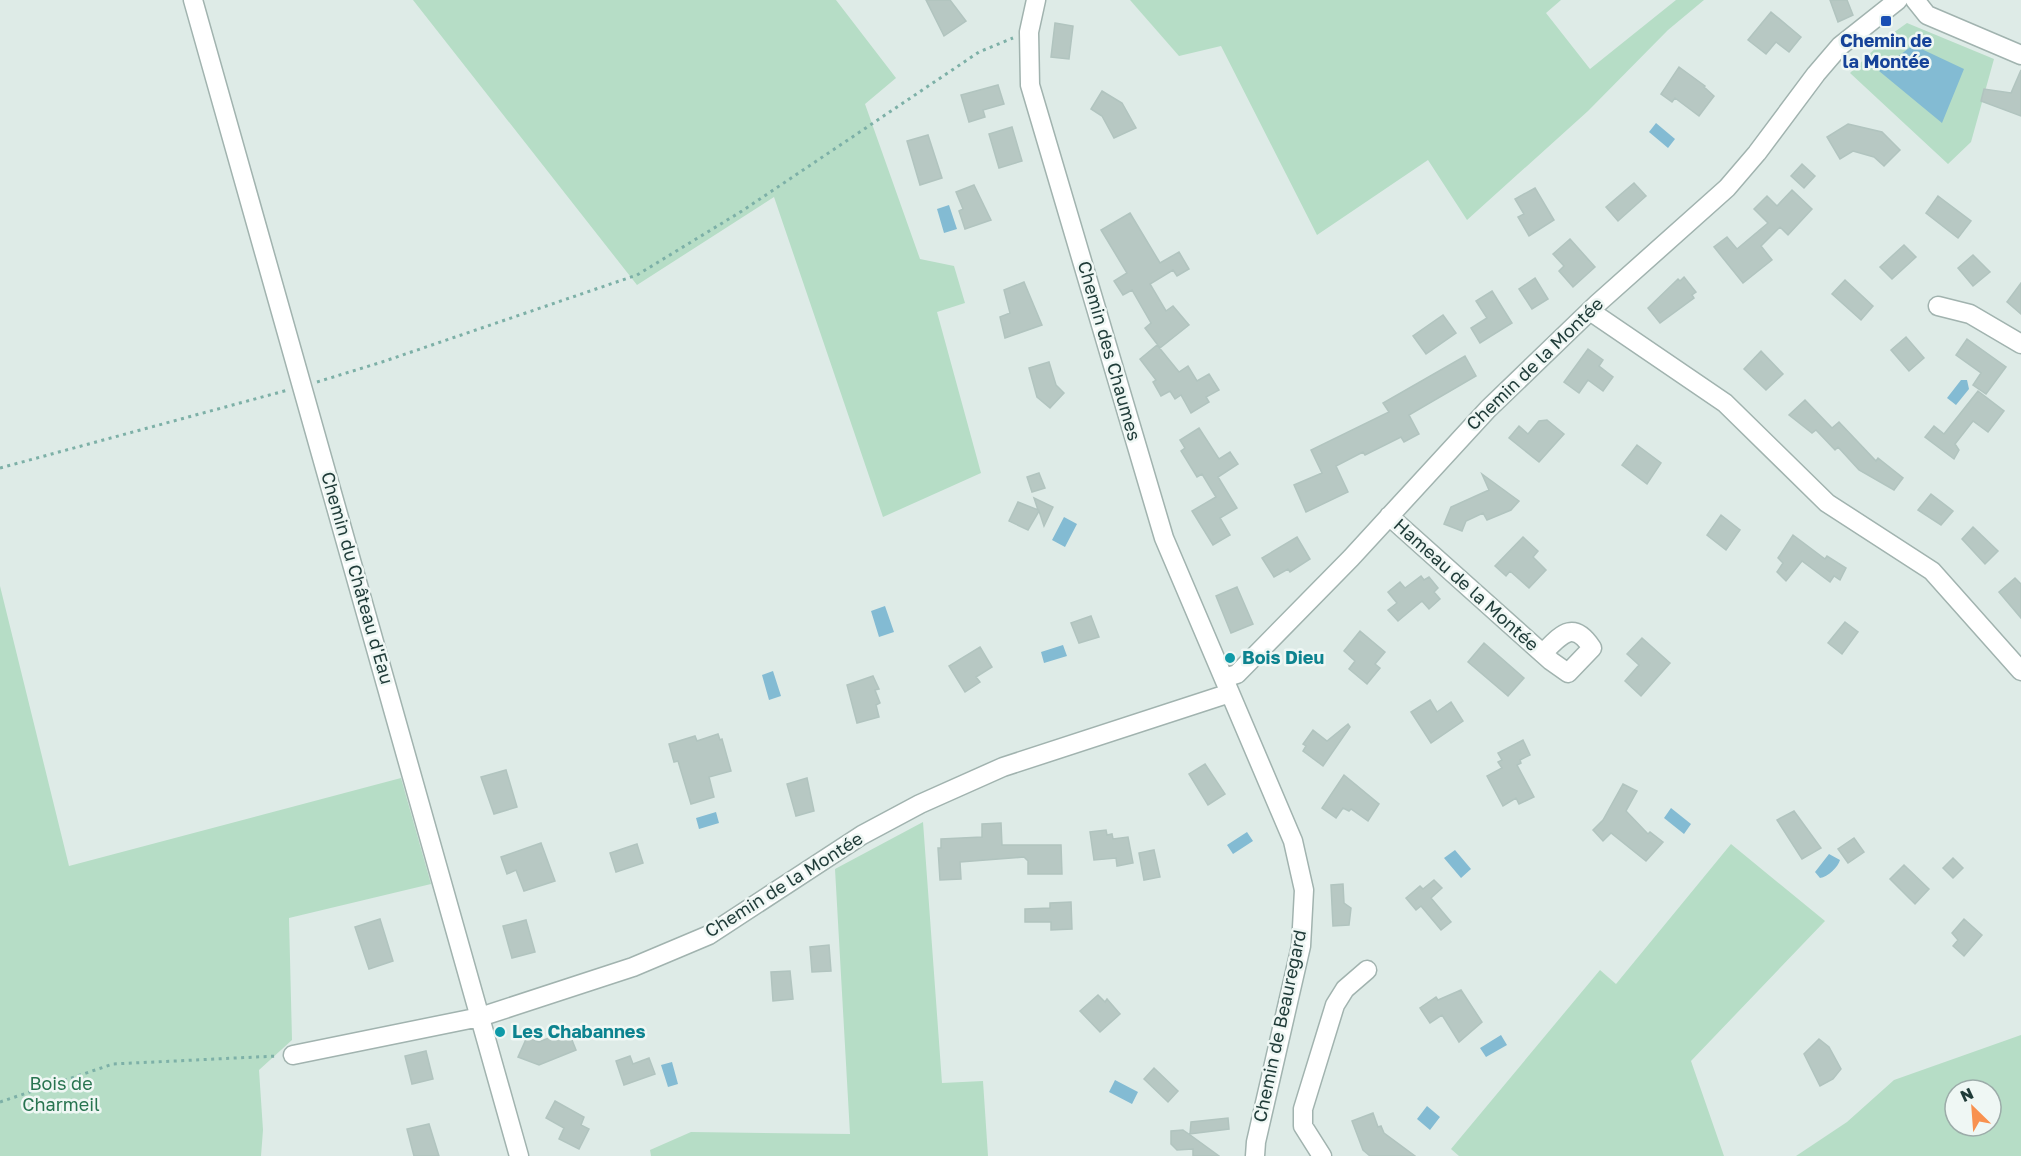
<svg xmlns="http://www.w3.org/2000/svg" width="2021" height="1156" font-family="'Golos Text',sans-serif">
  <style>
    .green { fill: #b6ddc6; fill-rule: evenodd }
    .water { fill: #83bbd3 }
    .building { fill: #b7c8c3; stroke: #b1c4bf; stroke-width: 1.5 }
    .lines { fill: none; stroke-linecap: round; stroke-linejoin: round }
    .minor-casing { stroke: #a1b3af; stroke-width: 21 }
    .path { stroke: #7db0a7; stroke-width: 3; stroke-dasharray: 3 4.5; stroke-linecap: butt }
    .minor { stroke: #fff; stroke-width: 18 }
    .transit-dot { fill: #1a4fb4; stroke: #eff7f4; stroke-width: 2 }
    .culture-dot { fill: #0f9aa8; stroke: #eff7f4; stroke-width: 2 }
    .labels { text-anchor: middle; stroke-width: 5; stroke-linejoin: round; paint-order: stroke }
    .transit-label { font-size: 18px; font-weight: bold; fill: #164399; stroke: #eff7f4 }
    .street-label { font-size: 18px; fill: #1f3b38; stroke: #eff7f4 }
    .culture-label { font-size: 18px; font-weight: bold; fill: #0d838f; stroke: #eff7f4; text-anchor: start }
    .park-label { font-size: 18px; fill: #287450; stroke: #eff7f4 }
  </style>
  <rect width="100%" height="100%" fill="#deebe7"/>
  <path class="green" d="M413 0H836L896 78 865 104 920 259 954 266 965 303 937 312 981 473 883 517 774 197 637 285Z
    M1130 0H1561L1546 13 1590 69 1676 0H1704L1668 30 1588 111 1467 220 1428 160 1317 235 1221 46 1179 56Z
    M1907 23 1994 59 1971 142 1948 164 1850 73 1886 38Z
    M0 586 69 866 401 778 431 884 289 918 292 1040 259 1070 263 1130 261 1156H0Z
    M923 822 942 1083 983 1081 988 1156H651L650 1150 691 1132 850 1134 835 869Z
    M1731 844 1825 921 1691 1061 1724 1156H1459L1451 1149 1600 970 1616 984Z
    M2021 1035V1156H1796L1847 1122 1894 1080ZM1955 1090H1991V1126H1955Z"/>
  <path class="water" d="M1913 45 1964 69 1942 123 1879 71Z
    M1656 123 1675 139 1668 148 1649 132Z
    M949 205 957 229 944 233 937 209Z
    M1961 380H1967L1969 389 1956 405 1947 398Z
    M1064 517 1077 524 1065 547 1052 540Z
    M885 606 894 632 879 637 871 611Z
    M1063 645 1067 656 1044 663 1041 652Z
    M773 671 781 696 769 700 762 675Z
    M1671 808 1691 824 1684 834 1664 818Z
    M716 812 719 823 699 829 696 818Z
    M1247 832 1253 841 1233 854 1227 845Z
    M1455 850 1471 869 1461 878 1444 858Z
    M1829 854 1840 860C1838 867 1828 877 1820 878L1815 872Z
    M1501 1035 1507 1045 1486 1057 1480 1048Z
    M672 1062 678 1084 668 1087 661 1065Z
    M1115 1080 1138 1092 1132 1104 1109 1092Z
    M1427 1106 1440 1117 1430 1130 1417 1119Z"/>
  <path class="building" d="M926 0H950L966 21 944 36Z
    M1830 0H1847L1853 15 1838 22Z
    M1771 12 1801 37 1789 52 1776 42 1766 54 1748 40Z
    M1055 23 1073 26 1069 59 1051 57Z
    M1679 67 1705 86 1704 87 1714 96 1699 116 1675 98 1672 102 1661 94Z
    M2021 70V116L1981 101 1984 89 2011 93Z
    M998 85 1004 104 983 110 985 117 969 122 961 95Z
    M1102 91 1122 103 1136 128 1114 138 1102 116 1091 109Z
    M1848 124 1882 132 1900 150 1884 166 1874 157 1853 151 1840 159 1827 137Z
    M1012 127 1022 161 999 168 989 134Z
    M928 135 942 178 920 185 907 141Z
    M1802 164 1815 176 1804 188 1791 176Z
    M1634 183 1646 196 1618 221 1606 207Z
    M974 185 991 220 965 229 959 211 963 209 956 192Z
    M1535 188 1554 220 1529 236 1518 217 1524 214 1515 199Z
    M1792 190 1812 209 1788 235 1780 227 1761 246 1772 260 1743 283 1714 247 1727 237 1737 249 1768 223 1754 209 1767 196 1777 206Z
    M1938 196 1971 221 1958 238 1926 213Z
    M1130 213 1160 263 1179 252 1189 269 1177 276 1173 270 1150 284 1166 311 1173 306 1189 325 1160 348 1145 328 1151 323 1132 290 1123 295 1114 281 1127 273 1101 230Z
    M1570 239 1595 267 1573 287 1559 271 1564 266 1553 254Z
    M1904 245 1916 257 1892 279 1880 267Z
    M1973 255 1990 272 1973 286 1958 268Z
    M1684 277 1696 292 1692 295 1694 298 1660 323 1648 308 1678 279 1680 281Z
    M1535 278 1548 299 1532 309 1519 289Z
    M1845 280 1873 306 1861 320 1832 294Z
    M1024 282 1042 325 1005 338 1000 317 1010 313 1004 290Z
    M2021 283V314L2007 302Z
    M1492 291 1512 323 1480 343 1471 328 1487 318 1476 301Z
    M1443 315 1456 333 1426 354 1413 336Z
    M1906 337 1924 358 1909 371 1891 350Z
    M1967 339 2006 367 1986 394 1973 385 1981 373 1956 355Z
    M1157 345 1179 372 1188 366 1197 381 1209 374 1219 390 1206 397 1209 402 1191 413 1181 395 1175 399 1170 391 1161 396 1153 382 1156 380 1140 359Z
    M1588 349 1603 360 1599 366 1613 377 1603 391 1588 380 1579 393 1564 382Z
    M1761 351 1783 374 1766 390 1744 369Z
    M1465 356 1476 376 1409 415 1419 434 1404 442 1401 437 1365 455 1363 452 1336 466 1348 492 1306 512 1294 485 1322 473 1311 450 1389 412 1383 403Z
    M1049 362 1056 385 1064 393 1050 408 1037 397 1029 368Z
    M1978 391 2004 411 1988 432 1973 421 1955 444 1959 450 1954 459 1925 437 1934 426 1944 434Z
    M1805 400 1832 428 1839 422 1876 461 1878 458 1903 478 1894 490 1859 470 1838 447 1835 450 1816 430 1812 433 1789 415Z
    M1547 420 1564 434 1539 462 1509 438 1519 426 1528 434 1539 421Z
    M1199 428 1219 459 1230 452 1238 464 1218 477 1237 508 1220 518 1230 535 1213 545 1192 511 1216 497 1202 474 1197 477 1181 451 1185 448 1180 440Z
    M1637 445 1661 463 1647 484 1622 465Z
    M1039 473 1045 488 1032 492 1027 477Z
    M1482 474 1519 501 1511 510 1487 520 1483 513 1466 521 1462 531 1444 524 1451 507 1489 490Z
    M1931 494 1953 511 1941 525 1918 510Z
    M1034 498 1053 507 1044 526 1039 511 1028 530 1009 521 1018 502 1038 510Z
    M1721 515 1740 530 1726 550 1707 535Z
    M1973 527 1998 551 1985 564 1962 539Z
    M1793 535 1825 559 1827 556 1846 568 1840 580 1834 576 1830 582 1802 561 1786 581 1777 572 1783 563 1778 558Z
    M1297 537 1310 559 1290 572 1288 569 1274 577 1262 558Z
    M1523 537 1538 551 1533 557 1546 570 1529 588 1510 571 1506 576 1495 566Z
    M1421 576 1424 580 1429 577 1438 588 1434 592 1440 599 1429 609 1422 601 1398 621 1388 610 1397 603 1388 592 1400 582 1405 588Z
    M2015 578 2021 584V618L1999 592Z
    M1237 587 1253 624 1231 633 1216 596Z
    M1091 616 1099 637 1079 643 1071 623Z
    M1845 622 1858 632 1842 654 1828 643Z
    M1360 631 1385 652 1375 664 1380 668 1367 684 1349 669 1355 661 1344 651Z
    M1642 638 1670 663 1641 696 1625 681 1639 665 1627 654Z
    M1484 643 1524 678 1508 696 1468 662Z
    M980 647 992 667 976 677 980 682 965 692 949 666Z
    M873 676 879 689 875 690 880 703 876 705 879 717 857 723 847 685Z
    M1430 700 1437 712 1451 702 1463 721 1431 743 1411 712Z
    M1348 724 1350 727 1323 766 1303 751 1306 746 1303 744 1313 730 1327 741Z
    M718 734 720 740 722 739 731 771 709 777 714 797 691 804 678 761 674 762 669 744 695 736 697 741Z
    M1523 740 1530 755 1520 760 1521 763 1517 765 1534 797 1519 804 1516 798 1503 806 1487 776 1502 768 1498 762 1502 760 1498 753Z
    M1205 764 1225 794 1208 805 1189 774Z
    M506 770 517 807 494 814 481 777Z
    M1344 775 1379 804 1368 821 1351 809 1349 811 1343 808 1336 818 1322 808Z
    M807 778 814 811 796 816 787 784Z
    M1623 784 1637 791 1626 811 1648 834 1650 832 1663 842 1646 861 1611 833 1603 841 1593 830 1603 820Z
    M1794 811 1821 848 1802 859 1777 820Z
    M1001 823 1002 845H1061L1062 874H1028V861L1024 857 960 862 961 879 940 880 938 848H941V839L982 837V824Z
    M1106 830 1107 835 1112 834 1113 839 1128 837 1133 863 1117 866 1116 858 1094 860 1090 832Z
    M1854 838 1864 852 1848 863 1838 849Z
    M541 843 555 881 524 891 516 870 507 874 501 857Z
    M637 844 643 863 616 872 610 853Z
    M1154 850 1160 877 1144 880 1139 853Z
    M1953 858 1963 868 1953 878 1943 868Z
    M1904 865 1929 889 1915 904 1890 879Z
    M1434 880 1442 888 1431 898 1451 922 1441 930 1421 906 1416 910 1406 898 1420 886 1423 889Z
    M1343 884 1344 903 1351 908 1349 925 1333 926 1331 885Z
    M1071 902 1072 929 1051 930V922H1025V909L1050 908V903Z
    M380 919 393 961 369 969 355 927Z
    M1964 919 1982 935 1964 956 1953 946 1958 940 1952 933Z
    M526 920 535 952 512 958 503 926Z
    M829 945 831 971 812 972 810 947Z
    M790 971 793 999 773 1001 771 972Z
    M1461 990 1482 1022 1459 1042 1442 1015 1430 1023 1420 1008 1436 997 1438 1000Z
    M1098 995 1105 1002 1107 999 1120 1014 1100 1032 1080 1011Z
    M568 1030 576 1050 539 1065 518 1057 527 1037 539 1042Z
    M1819 1039 1829 1047 1841 1069 1833 1079 1820 1086 1804 1054Z
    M426 1051 433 1079 412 1084 405 1056Z
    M630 1056 633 1064 649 1058 655 1074 624 1085 616 1061Z
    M1154 1068 1178 1091 1168 1102 1144 1079Z
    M555 1101 584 1117 581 1125 589 1129 579 1149 559 1139 564 1128 546 1118Z
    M1373 1113 1378 1127 1381 1126 1384 1133 1415 1156H1370L1363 1150 1352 1121Z
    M1228 1118 1229 1129 1190 1134 1191 1122Z
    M429 1124 439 1156H414L407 1129Z
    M1183 1130 1193 1137 1219 1156H1193V1149L1177 1150 1171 1144V1131Z"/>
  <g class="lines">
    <defs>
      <path id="minor" d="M193 0 519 1156
        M1036 0 1029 32 1030 85 1164 538 1293 841 1304 890 1301 946 1256 1142 1255 1156
        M1915 0 1927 15 2021 55
        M1938 306 1970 314 2021 344
        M1590 311 1725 403 1827 503 1932 571 2021 671
        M1389 516 1551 661 1568 673 1592 648C1573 619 1561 635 1543 653
        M1224 678 1237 674 1351 558 1488 409 1597 304 1727 188 1757 153 1816 74 1840 46 1898 0
        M293 1055 480 1017 633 967 709 935 862 835 920 804 1003 767 1230 693
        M1322 1156 1303 1126V1109L1335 1005 1345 989 1367 970"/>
    </defs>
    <use href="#minor" class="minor-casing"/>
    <path class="path" d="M317 382 382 362 637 275 742 211 979 52 1013 38
      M0 468 288 390
      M0 1102 113 1064 277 1056"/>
    <use href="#minor" class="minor"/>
  </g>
  <rect class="transit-dot" x="1880" y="15" width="12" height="12" rx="3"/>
  <g class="culture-dot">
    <circle cx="1230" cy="658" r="6"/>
    <circle cx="500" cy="1032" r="6"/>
  </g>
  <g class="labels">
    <g class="transit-label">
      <text x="1886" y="47">Chemin de<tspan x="1886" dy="21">la Montée</tspan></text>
    </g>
    <g class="street-label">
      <text transform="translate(1109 351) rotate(74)" y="6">Chemin des Chaumes</text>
      <text transform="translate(1535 364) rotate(-44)" y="6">Chemin de la Montée</text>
      <text transform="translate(357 578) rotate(74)" y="6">Chemin du Château d'Eau</text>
      <text transform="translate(1466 585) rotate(42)" y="6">Hameau de la Montée</text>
      <text transform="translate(784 885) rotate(-32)" y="6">Chemin de la Montée</text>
      <text transform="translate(1280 1026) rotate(-78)" y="6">Chemin de Beauregard</text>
    </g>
    <g class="culture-label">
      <text x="1242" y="664">Bois Dieu</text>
      <text x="512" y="1038">Les Chabannes</text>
    </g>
    <g class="park-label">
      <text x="61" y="1090">Bois de<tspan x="61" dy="21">Charmeil</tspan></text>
    </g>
  </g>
  <g transform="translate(1973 1108) rotate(335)"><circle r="28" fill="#eff7f4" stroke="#9caca9" stroke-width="1.5"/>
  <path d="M0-4.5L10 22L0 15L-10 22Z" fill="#f8914f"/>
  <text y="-9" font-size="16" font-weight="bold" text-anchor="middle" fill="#1f3b38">N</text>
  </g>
</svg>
